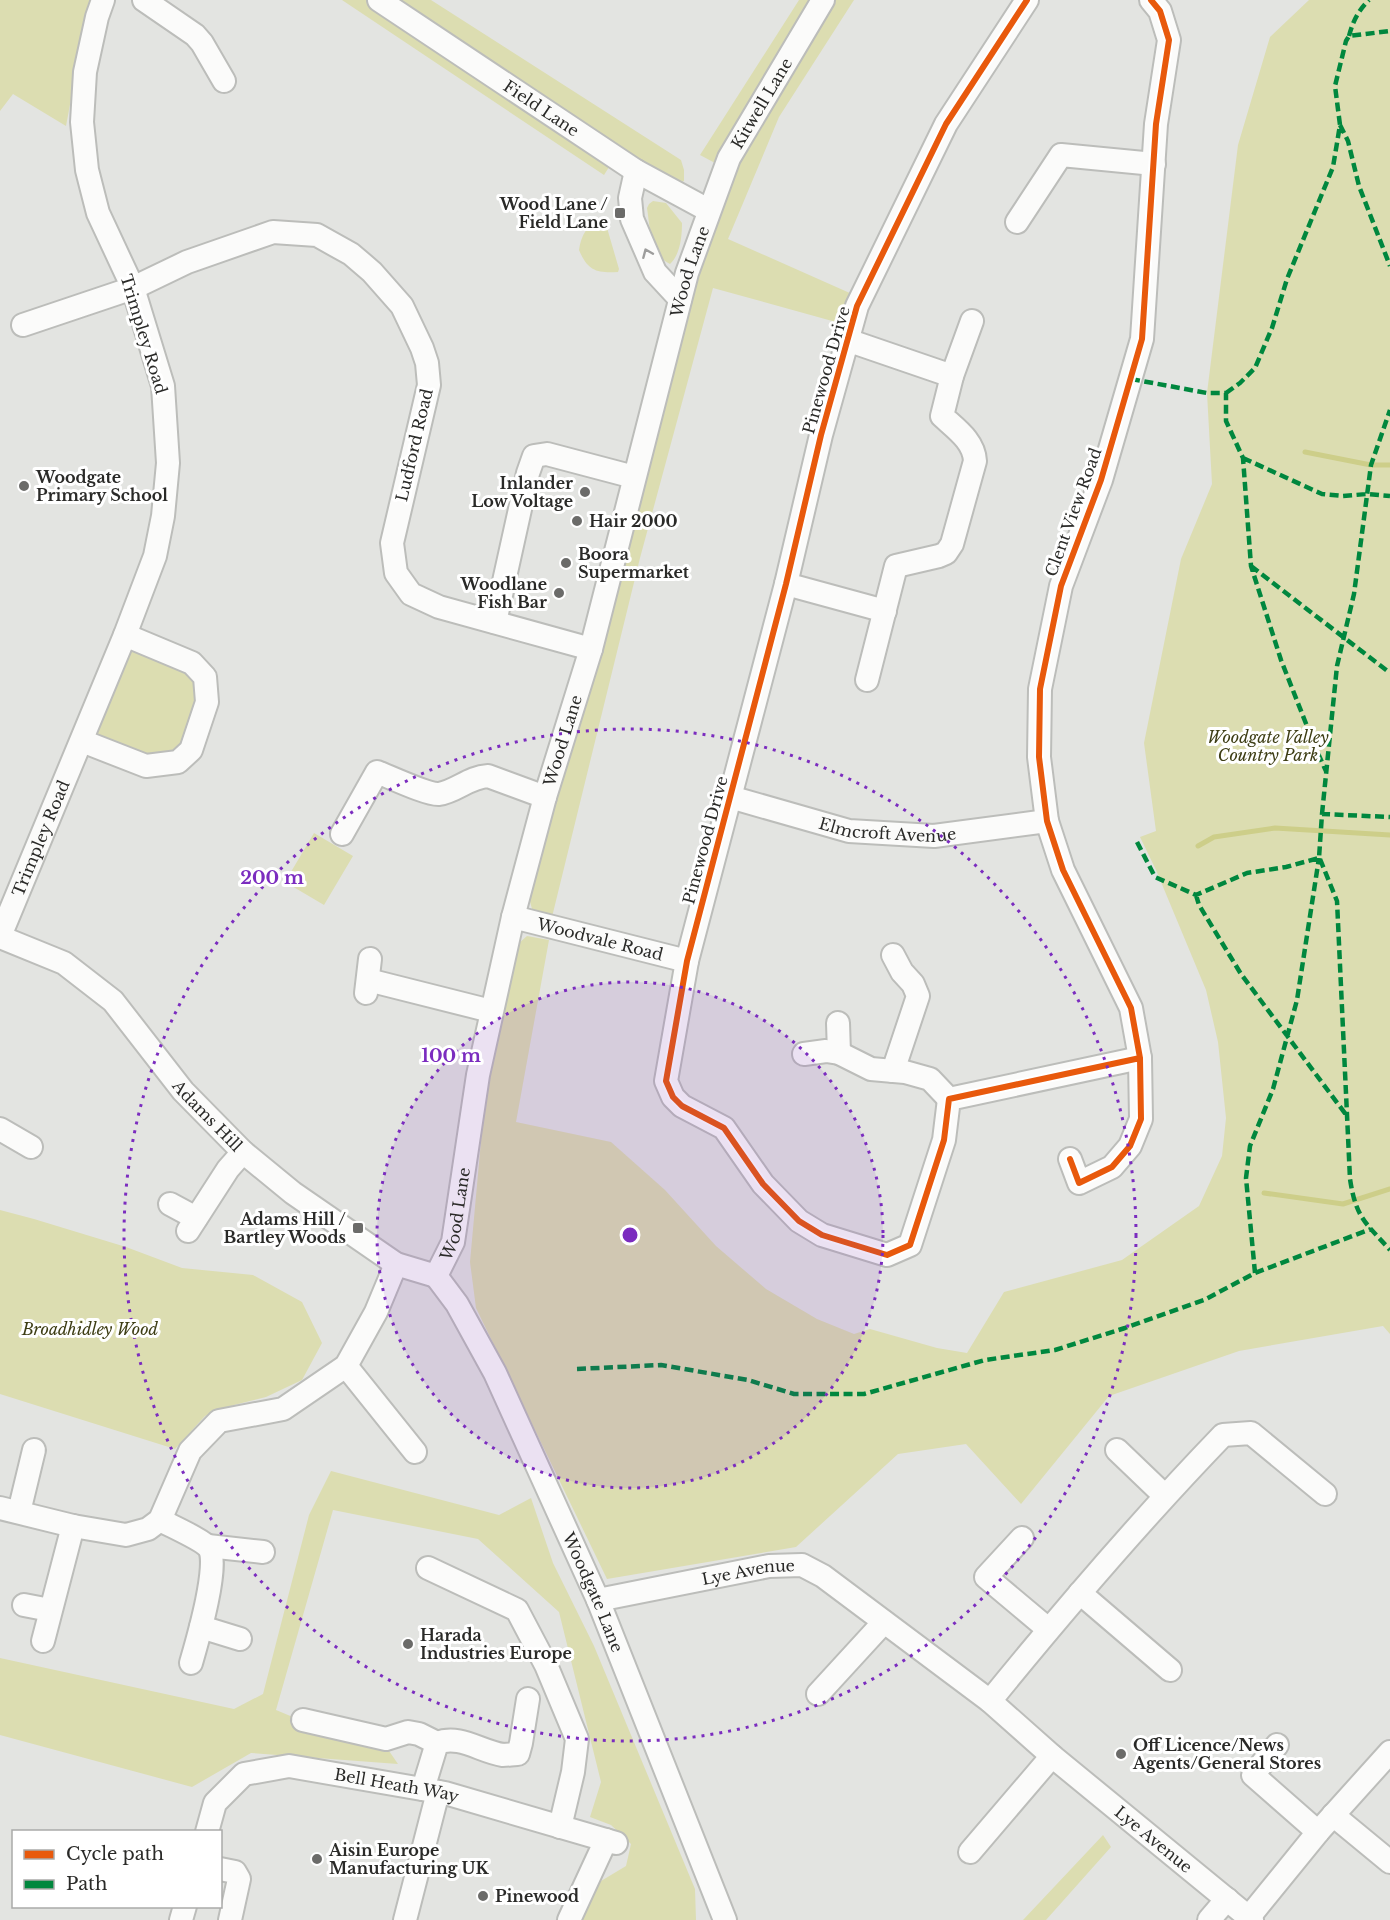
<svg xmlns="http://www.w3.org/2000/svg" width="1390" height="1920" font-family="'Libre Baskerville',serif">
  <style>
    .green { fill: #dcddb1 }
    .lines { fill: none; stroke-linecap: round; stroke-linejoin: round }
    .stream { stroke: #cdce89; stroke-width: 5 }
    .minor-casing { stroke: #bcbdba; stroke-width: 26 }
    .minor { stroke: #fbfbfa; stroke-width: 22 }
    .quiet { stroke: #00873e; stroke-width: 4.5; stroke-dasharray: 9 4.5; stroke-linecap: butt }
    .cycleway-casing { stroke: #fff; stroke-width: 10 }
    .cycleway { stroke: #e8590c; stroke-width: 6 }
    .oneway { stroke: #9d9d9c }
    .ring { fill: none; stroke: #7b2cbf; stroke-width: 3; stroke-dasharray: 3 6 }
    .poi-dot { fill: #6b6b69; stroke: #fff; stroke-width: 2 }
    .labels { text-anchor: middle; stroke-width: 6; stroke-linejoin: round; paint-order: stroke }
    .street-label { font-size: 16px; fill: #2a2a28; stroke: #fff }
    .poi-label { font-size: 16px; font-weight: bold; fill: #2a2a28; stroke: #fff; text-anchor: start }
    .park-label { font-size: 16px; font-style: italic; fill: #3d3d14; stroke: #fff }
    .centre { fill: #7b2cbf; stroke: #fff; stroke-width: 3 }
    .ring-label { font-size: 18px; text-anchor: middle; font-weight: bold; fill: #7b2cbf; stroke: #fff; stroke-width: 6; stroke-linejoin: round; paint-order: stroke }
  </style>
  <rect width="100%" height="100%" fill="#e3e4e1"/>
  <path class="green" d="M0 0H93L87 14 66 126 13 94 0 111Z
    M342 0H366L611 164 604 175Z
    M396 0H431L681 160 684 170V181L678 184Z
    M799 0H813L715 163 700 155Z
    M833 0H854L779 117 728 239 852 294 843 324 713 288 640 558 552 917 532 909 528 894 648 452 712 225 730 177Z
    M1309 0H1390V1334L1383 1326 1239 1351 1109 1396 1021 1504 966 1444 898 1454 796 1547 607 1579 476 1308 470 1262 483 1119 498 1031 519 943 527 936 549 940 516 1122 611 1142 665 1190 716 1246 766 1289 817 1319 854 1334 870 1329 937 1348 967 1353 1004 1292 1122 1260 1199 1206 1222 1156 1226 1118 1218 1042 1206 990 1156 870 1140 837 1156 831 1144 743 1181 559 1212 484 1207 393 1238 145 1270 37Z
    M653 201 666 203 682 223C682 237 680 255 670 264 650 255 650 227 647 208L649 204Z
    M601 219 605 221 619 269 618 272C596 273 588 271 579 250 581 236 587 224 601 219Z
    M129 643 201 680 189 746 148 760 91 738Z
    M314 833 353 856 324 905 285 882Z
    M0 1210 34 1219 126 1247 182 1268 253 1275 302 1302 322 1343 302 1380 266 1397 234 1405 205 1416 175 1449 0 1394Z
    M331 1471 499 1515 531 1498 553 1563 594 1646 695 1889 696 1920H566L591 1887 626 1866 631 1844 611 1825 590 1817 601 1782 559 1612 478 1539 333 1510 276 1710 312 1725 387 1748 398 1764 251 1753 192 1787 0 1735V1658L234 1709 263 1694 309 1515Z
    M1103 1835 1111 1847 1046 1920H1023Z"/>
  <g class="lines">
    <path class="stream" d="M1305 452 1371 465H1390
      M1198 846 1214 837 1275 828 1390 835
      M1264 1193 1343 1204 1390 1189"/>
    <defs>
      <g id="minor">
        <path d="M144 0 195 35 202 43 224 81"/>
        <path id="s1" d="M379 0 636 171 708 210"/>
        <path d="M1027 0 946 124 857 306 821 435 786 584 687 961 666 1081 673 1097 682 1106 724 1128 763 1184 799 1221 822 1235 887 1255 910 1245 944 1140 949 1099 1140 1058"/>
        <path d="M636 171 630 198 632 219 655 272 680 299"/>
        <path d="M1017 222 1061 155 1154 164"/>
        <path d="M23 325 133 288 187 262 273 232 317 235 351 254 372 272 402 306 422 348 427 363 429 385 392 543 396 573 411 594 439 607 591 649"/>
        <path d="M847 340 952 376"/>
        <path d="M786 584 885 611"/>
        <path d="M495 622 528 473 534 456 547 454 634 477"/>
        <path d="M867 680 896 566 939 556 946 553 952 544 975 461C974 441 956 429 942 416L952 376 972 321"/>
        <path d="M82 741 146 766 178 762 191 750 207 702 205 677 192 663 125 635"/>
        <path id="s2" d="M730 797 849 831 934 836 1047 821"/>
        <path d="M342 834 377 772C390 777 428 795 439 794 457 791 469 777 488 776L545 797"/>
        <path id="s3" d="M513 917 687 961"/>
        <path id="s4" d="M0 936 125 635 155 556 163 516 168 463 163 386 133 288 98 213 87 170 82 122 85 72 97 17 103 0"/>
        <path id="s5" d="M0 937 64 963 113 1001 183 1091 243 1152 293 1193 396 1264 436 1276"/>
        <path d="M893 955 902 972 913 984 918 996 893 1071"/>
        <path d="M368 980 491 1011"/>
        <path d="M366 993 370 959"/>
        <path d="M838 1023 839 1053"/>
        <path d="M804 1054 826 1051 839 1053 871 1069 905 1072 930 1079 949 1099"/>
        <path d="M0 1129 31 1147"/>
        <path d="M1070 1159 1079 1183 1112 1167 1130 1146 1141 1119 1140 1058 1131 1008 1063 870 1047 821 1039 757 1040 689 1061 586 1101 480 1142 339 1156 124 1169 40 1160 11 1151 0"/>
        <path d="M170 1204 196 1218"/>
        <path d="M188 1231 228 1169 243 1152"/>
        <path id="s6" d="M436 1276 453 1242 478 1075 513 917 545 797 591 649 687 273 729 158 823 0"/>
        <path id="s7" d="M436 1276 457 1304 495 1373 598 1600 725 1920"/>
        <path d="M346 1366 415 1452"/>
        <path d="M1117 1450 1165 1496"/>
        <path d="M0 1508 73 1526 126 1535 148 1529 160 1520 190 1451 219 1421 283 1409 346 1366 376 1312 396 1264"/>
        <path d="M19 1512 34 1450"/>
        <path d="M160 1520C171 1526 203 1540 209 1548 220 1564 197 1642 191 1663"/>
        <path d="M1022 1538 986 1577 1048 1629"/>
        <path d="M208 1546 263 1552"/>
        <path d="M428 1568 517 1610 546 1665 577 1739 573 1772 560 1827"/>
        <path d="M1080 1593 1170 1670"/>
        <path id="s8" d="M598 1600 769 1566 802 1565 823 1576 990 1701 1052 1756 1252 1920"/>
        <path d="M24 1605 50 1610"/>
        <path d="M201 1627 240 1639"/>
        <path d="M43 1641 73 1526"/>
        <path d="M818 1694 884 1622"/>
        <path d="M990 1701C1064 1610 1141 1520 1223 1435L1251 1433 1325 1494"/>
        <path d="M303 1720 386 1739 408 1732 419 1734 437 1743"/>
        <path d="M1277 1745 1253 1775 1318 1832"/>
        <path d="M423 1789 437 1743C460 1734 481 1752 503 1755 508 1755 513 1754 518 1754L521 1743 528 1699"/>
        <path d="M1333 1815 1390 1862"/>
        <path id="s9" d="M207 1832 215 1803 244 1774 289 1766 445 1793 616 1843"/>
        <path d="M970 1852 1052 1756"/>
        <path d="M220 1869 235 1872 239 1879 230 1920"/>
        <path d="M1249 1917 1318 1832 1390 1752"/>
        <path d="M181 1920 185 1906"/>
        <path d="M405 1920 438 1792"/>
        <path d="M569 1920 606 1840"/>
        <path d="M1209 1920 1227 1899"/>
      </g>
    </defs>
    <use href="#minor" class="minor-casing"/>
    <use href="#minor" class="minor"/>
    <path class="quiet" d="M1349 36C1353 21 1358 11 1369 0
      M1340 125 1348 141 1359 186 1390 266
      M1131 379 1207 393H1226V421L1243 458 1251 566 1281 660 1316 749 1326 771
      M1226 393 1240 383 1255 368 1272 328 1287 279 1333 167 1340 125 1335 86 1346 41 1349 36 1390 31
      M1243 458 1322 494 1343 496 1367 494 1390 496
      M1251 566 1390 673
      M1322 814 1337 666 1354 594 1371 465 1390 410
      M1137 842 1155 877 1196 895 1247 873 1286 867 1319 858 1322 814 1390 817
      M1320 859 1337 901 1350 1179C1356 1218 1365 1222 1390 1250
      M1196 895 1199 905 1241 974 1347 1116
      M1255 1273 1246 1178 1250 1146 1273 1089 1297 1000 1319 858
      M577 1369 661 1365 748 1380 794 1394H864L985 1360 1055 1350 1125 1328 1204 1300 1255 1273 1371 1229"/>
    <defs>
      <path id="cycleway" d="M1027 0 946 124 857 306 821 435 786 584 687 961 666 1081 673 1097 682 1106 724 1128 763 1184 799 1221 822 1235 887 1255 910 1245 944 1140 949 1099 1140 1058
        M1070 1159 1079 1183 1112 1167 1130 1146 1141 1119 1140 1058 1131 1008 1063 870 1047 821 1039 757 1040 689 1061 586 1101 480 1142 339 1156 124 1169 40 1160 11 1151 0"/>
    </defs>
    <use href="#cycleway" class="cycleway-casing"/>
    <use href="#cycleway" class="cycleway"/>
  </g>
  <defs><path id="oneway-chevron" d="M-2-3.5L2.5 0L-2 3.5" fill="none" stroke-width="1.6" stroke-linecap="round" stroke-linejoin="round" transform="scale(1.5)"/></defs>
  <use class="oneway" href="#oneway-chevron" transform="translate(647 253) rotate(-113)"/>
  <circle cx="630" cy="1235" r="253" fill="#7b2cbf" fill-opacity=".12"/>
  <g class="ring">
    <circle cx="630" cy="1235" r="253"/>
    <circle cx="630" cy="1235" r="506"/>
  </g>
  <g class="poi-dot">
    <rect x="614" y="207" width="12" height="12" rx="3"/>
    <circle cx="24" cy="486" r="6"/>
    <circle cx="585" cy="492" r="6"/>
    <circle cx="577" cy="521" r="6"/>
    <circle cx="566" cy="563" r="6"/>
    <circle cx="559" cy="593" r="6"/>
    <rect x="352" y="1222" width="12" height="12" rx="3"/>
    <circle cx="408" cy="1644" r="6"/>
    <circle cx="1121" cy="1754" r="6"/>
    <circle cx="317" cy="1859" r="6"/>
    <circle cx="483" cy="1896" r="6"/>
  </g>
  <g class="labels">
    <g class="street-label">
      <text dy="6" stroke="none"><textPath href="#s6" startOffset="1222">Kitwell Lane</textPath></text>
      <text dy="6" stroke="none"><textPath href="#s1" startOffset="195">Field Lane</textPath></text>
      <text dy="6" stroke="none"><textPath href="#s6" startOffset="1038">Wood Lane</textPath></text>
      <text transform="translate(144 334) rotate(73)" y="6">Trimpley Road</text>
      <text transform="translate(826 370) rotate(-74)" y="6">Pinewood Drive</text>
      <text transform="translate(414 445) rotate(-77)" y="6">Ludford Road</text>
      <text transform="translate(1073 512) rotate(-70)" y="6">Clent View Road</text>
      <text dy="6" stroke="none"><textPath href="#s6" startOffset="552">Wood Lane</textPath></text>
      <text dy="6" stroke="none"><textPath href="#s2" startOffset="162">Elmcroft Avenue</textPath></text>
      <text dy="6" stroke="none"><textPath href="#s4" startOffset="106">Trimpley Road</textPath></text>
      <text transform="translate(705 840) rotate(-75)" y="6">Pinewood Drive</text>
      <text dy="6" stroke="none"><textPath href="#s3" startOffset="90">Woodvale Road</textPath></text>
      <text dy="6" stroke="none"><textPath href="#s5" startOffset="280">Adams Hill</textPath></text>
      <text dy="6" stroke="none"><textPath href="#s6" startOffset="66">Wood Lane</textPath></text>
      <text dy="6" stroke="none"><textPath href="#s8" startOffset="153">Lye Avenue</textPath></text>
      <text dy="6" stroke="none"><textPath href="#s7" startOffset="354">Woodgate Lane</textPath></text>
      <text dy="6" stroke="none"><textPath href="#s9" startOffset="226">Bell Heath Way</textPath></text>
      <text dy="6" stroke="none"><textPath href="#s8" startOffset="654">Lye Avenue</textPath></text>
    </g>
    <g class="poi-label">
      <text x="608" y="210" text-anchor="end">Wood Lane /<tspan x="608" dy="18">Field Lane</tspan></text>
      <text x="36" y="483">Woodgate<tspan x="36" dy="18">Primary School</tspan></text>
      <text x="573" y="489" text-anchor="end">Inlander<tspan x="573" dy="18">Low Voltage</tspan></text>
      <text x="589" y="527">Hair 2000</text>
      <text x="578" y="560">Boora<tspan x="578" dy="18">Supermarket</tspan></text>
      <text x="547" y="590" text-anchor="end">Woodlane<tspan x="547" dy="18">Fish Bar</tspan></text>
      <text x="346" y="1225" text-anchor="end">Adams Hill /<tspan x="346" dy="18">Bartley Woods</tspan></text>
      <text x="420" y="1641">Harada<tspan x="420" dy="18">Industries Europe</tspan></text>
      <text x="1133" y="1751">Off Licence/News<tspan x="1133" dy="18">Agents/General Stores</tspan></text>
      <text x="329" y="1856">Aisin Europe<tspan x="329" dy="18">Manufacturing UK</tspan></text>
      <text x="495" y="1902">Pinewood</text>
    </g>
    <g class="park-label">
      <text x="1268" y="743">Woodgate Valley<tspan x="1268" dy="18">Country Park</tspan></text>
      <text x="90" y="1335">Broadhidley Wood</text>
    </g>
  </g>
  <circle cx="630" cy="1235" r="9" class="centre"/>
  <g class="ring-label">
    <text x="272" y="884">200 m</text>
    <text x="451" y="1062">100 m</text>
  </g>
  <rect x="12" y="1830" width="210" height="78" fill="#ffffff" stroke="#aaaaa9" stroke-width="1.5"/>
  <rect x="24" y="1850" width="30" height="9" fill="#e8590c" stroke="#aaaaa9" stroke-width="1.5"/>
  <text x="66" y="1860" font-size="18" fill="#2a2a28">Cycle path</text>
  <rect x="24" y="1880" width="30" height="9" fill="#00873e" stroke="#aaaaa9" stroke-width="1.5"/>
  <text x="66" y="1890" font-size="18" fill="#2a2a28">Path</text>
</svg>
